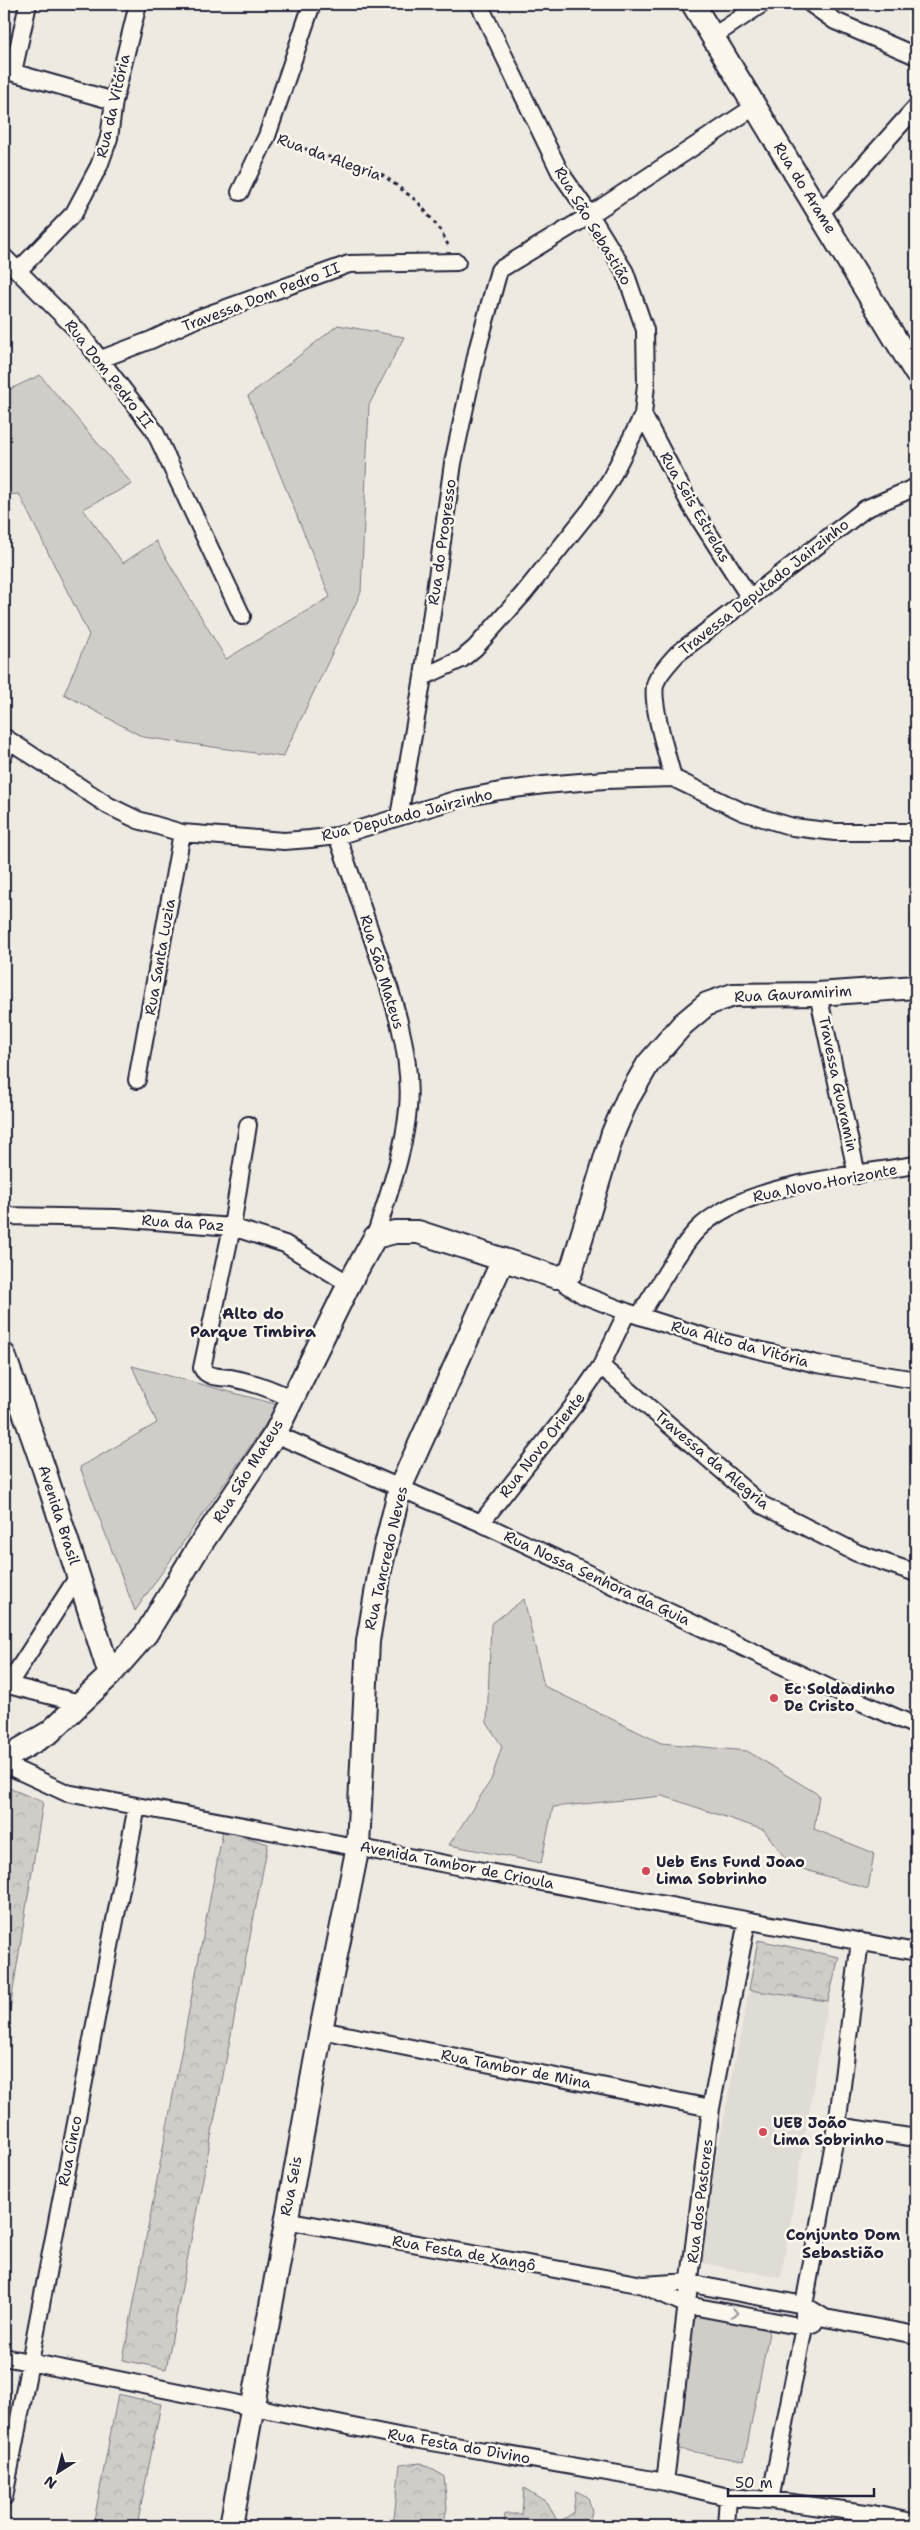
<svg xmlns="http://www.w3.org/2000/svg" width="920" height="2530" font-family="'Shantell Sans',sans-serif">
  <style>
    .built { fill: #dfdbd5 }
    .green { fill: #d0cdc9; stroke: #797882 }
    .forest { fill: url(#forest-crowns); stroke: #797882 }
    .lines { fill: none; stroke-linecap: round; stroke-linejoin: round }
    .street-casing { stroke: #22223b; stroke-width: 20 }
    .secondary-casing { stroke: #22223b; stroke-width: 26 }
    .path { stroke: #22223b; stroke-width: 3; stroke-dasharray: 4 4; stroke-linecap: butt }
    .street { stroke: #fbf7ec; stroke-width: 16 }
    .secondary { stroke: #fbf7ec; stroke-width: 22 }
    .oneway { stroke: #99979c }
    .poi-dot { fill: #d1495b; stroke: #fbf7ec; stroke-width: 2 }
    .labels { text-anchor: middle; stroke-width: 5; stroke-linejoin: round; paint-order: stroke }
    .street-label { font-size: 15px; fill: #22223b; stroke: #fbf7ec }
    .poi-label { font-size: 15px; font-weight: bold; fill: #22223b; stroke: #fbf7ec; text-anchor: start }
    .neighbourhood-label { font-size: 16px; font-weight: bold; fill: #22223b; stroke: #fbf7ec }
  </style>
  <defs>
    <pattern id="forest-crowns" width="20" height="18" patternUnits="userSpaceOnUse" patternTransform="scale(1.25)"><rect width="20" height="18" fill="#d0cdc9"/><path d="M2 6a3 3 0 1 1 6 0M12 15a3 3 0 1 1 6 0" fill="none" stroke="#b2b0ae"/></pattern>
  </defs>
  <rect width="100%" height="100%" fill="#eeeae2"/>
  <filter id="ink" filterUnits="userSpaceOnUse"><feTurbulence type="fractalNoise" baseFrequency=".02" numOctaves="2"/><feDisplacementMap in="SourceGraphic" scale="10" xChannelSelector="R" yChannelSelector="G"/><feConvolveMatrix kernelMatrix="1 2 1 2 8 2 1 2 1" color-interpolation-filters="sRGB"/></filter>
  <g filter="url(#ink)">
    <path class="built" d="M749 1990 828 2001 781 2277 696 2262Z"/>
    <path class="green" d="M338 325 404 337 369 405 361 592 283 757 143 737 64 694 89 635 19 494 4 495V392L40 375 132 484 83 509 123 563 156 541 226 659 330 597 248 396Z
      M132 1366 279 1405 135 1611 80 1467 157 1423Z
      M524 1599 544 1686 661 1743 747 1751 819 1795 814 1829 874 1853 868 1889 790 1865 764 1830 663 1796 553 1807 541 1863 449 1845 491 1780 502 1746 487 1723 491 1624Z
      M692 2308 770 2327 744 2461 667 2447Z"/>
    <path class="forest" d="M4 1786 43 1802 4 2047Z
      M223 1830 268 1844 166 2369 123 2360Z
      M758 1940 839 1957 828 2001 749 1990Z
      M118 2394 161 2404 137 2526H93Z
      M421 2463 444 2476 447 2508 443 2526H393L400 2465Z
      M524 2488 548 2503 558 2523 573 2513 576 2491 588 2497 592 2511 589 2524 580 2526H504L505 2514H522Z"/>
    <g class="lines">
      <defs>
        <path id="street" d="M811 4 835 21 916 56
          M712 37 762 4
          M4 70 114 101
          M13 72 28 4
          M240 192 267 136 312 4
          M821 213 916 107
          M4 257 79 332 154 430 242 616
          M18 271 74 213 99 166 109 138 114 101 138 4
          M101 359 151 340 196 319 349 264 457 262
          M643 415 691 506 750 598
          M423 677 462 659 475 648 524 593 591 509 610 480 643 415 646 384 645 330 625 272 590 215 560 172 479 4
          M4 737 109 806 138 820 182 833 284 841 310 839 337 836 458 799 500 791 544 785 605 780 673 778 743 812 793 827 835 832H916
          M4 754 7 739
          M673 778C668 758 649 699 656 682 660 672 670 662 677 654L865 509 916 487
          M399 817 423 677 453 463 478 347 499 270 590 215 754 107
          M337 836C350 871 362 907 374 943 392 994 413 1054 408 1109 404 1153 388 1195 375 1237
          M818 994 857 1175
          M137 1080 182 833
          M248 1125 232 1227 202 1368C207 1378 221 1377 231 1378 253 1382 272 1389 292 1399
          M4 1216 116 1218 232 1227 285 1244 349 1284
          M556 1277 583 1295 627 1312 712 1339 817 1364 916 1380
          M639 1316C656 1291 677 1251 697 1230 742 1184 853 1175 916 1165
          M601 1366 762 1505 857 1553 916 1573
          M275 1434 481 1523 842 1694 916 1726
          M481 1523 574 1405 601 1366 627 1312
          M4 1684 8 1685 79 1575
          M8 1685 80 1703
          M4 1764 67 1793 916 1952
          M321 2030 711 2108
          M837 2126 916 2138
          M285 2220 643 2285 690 2282 703 2286 804 2305 825 2318 916 2335
          M645 2286 687 2305 804 2327 814 2323
          M4 2357 403 2437 665 2482 728 2497 770 2500 873 2514 916 2523
          M665 2482 711 2108 747 1921
          M4 2497 137 1806
          M770 2500 804 2327V2305L837 2126 860 1941
          M726 2526 728 2497"/>
        <path id="secondary" d="M693 4 916 373
          M4 1355 44 1469 110 1675
          M4 1759 50 1732 110 1675 146 1634 195 1553 275 1434 349 1284 375 1237 395 1232H418L556 1277 562 1276 571 1272 613 1133 627 1100 648 1064 683 1024 707 1004 733 995 818 994 916 987
          M231 2526 321 2030 358 1846 368 1641 380 1570 400 1488 503 1260"/>
      </defs>
      <use href="#street" class="street-casing"/>
      <use href="#secondary" class="secondary-casing"/>
      <path class="path" d="M282 141 383 175 418 202 441 231 448 245"/>
      <use href="#street" class="street"/>
      <use href="#secondary" class="secondary"/>
    </g>
    <defs><path id="oneway-chevron" d="M-2-3.5L2.5 0L-2 3.5" fill="none" stroke-width="1.6" stroke-linecap="round" stroke-linejoin="round" transform="scale(1.25)"/></defs>
    <use class="oneway" href="#oneway-chevron" transform="translate(735 2313) rotate(11)"/>
  </g>
  <g class="poi-dot">
    <circle cx="774" cy="1698" r="5"/>
    <circle cx="646" cy="1871" r="5"/>
    <circle cx="763" cy="2132" r="5"/>
  </g>
  <g class="labels">
    <g class="street-label">
      <text transform="translate(113 106) rotate(-77)" y="5">Rua da Vitória</text>
      <text transform="translate(329 157) rotate(20)" y="5">Rua da Alegria</text>
      <text transform="translate(805 188) rotate(58)" y="5">Rua do Arame</text>
      <text transform="translate(593 226) rotate(59)" y="5">Rua São Sebastião</text>
      <text transform="translate(261 297) rotate(-21)" y="5">Travessa Dom Pedro II</text>
      <text transform="translate(109 374) rotate(52)" y="5">Rua Dom Pedro II</text>
      <text transform="translate(695 507) rotate(60)" y="5">Rua Seis Estrelas</text>
      <text transform="translate(442 542) rotate(-82)" y="5">Rua do Progresso</text>
      <text transform="translate(764 587) rotate(-38)" y="5">Travessa Deputado Jairzinho</text>
      <text transform="translate(407 815) rotate(-14)" y="5">Rua Deputado Jairzinho</text>
      <text transform="translate(160 957) rotate(-80)" y="5">Rua Santa Luzia</text>
      <text transform="translate(382 972) rotate(73)" y="5">Rua São Mateus</text>
      <text transform="translate(793 994) rotate(-3)" y="5">Rua Gauramirim</text>
      <text transform="translate(838 1084) rotate(78)" y="5">Travessa Guaramin</text>
      <text transform="translate(825 1183) rotate(-11)" y="5">Rua Novo Horizonte</text>
      <text transform="translate(183 1223) rotate(4)" y="5">Rua da Paz</text>
      <text transform="translate(740 1344) rotate(15)" y="5">Rua Alto da Vitória</text>
      <text transform="translate(542 1445) rotate(-52)" y="5">Rua Novo Oriente</text>
      <text transform="translate(712 1460) rotate(40)" y="5">Travessa da Alegria</text>
      <text transform="translate(248 1471) rotate(-58)" y="5">Rua São Mateus</text>
      <text transform="translate(59 1515) rotate(72)" y="5">Avenida Brasil</text>
      <text transform="translate(386 1558) rotate(-77)" y="5">Rua Tancredo Neves</text>
      <text transform="translate(597 1578) rotate(25)" y="5">Rua Nossa Senhora da Guia</text>
      <text transform="translate(457 1865) rotate(11)" y="5">Avenida Tambor de Crioula</text>
      <text transform="translate(516 2069) rotate(11)" y="5">Rua Tambor de Mina</text>
      <text transform="translate(70 2151) rotate(-79)" y="5">Rua Cinco</text>
      <text transform="translate(291 2186) rotate(-79)" y="5">Rua Seis</text>
      <text transform="translate(700 2201) rotate(-83)" y="5">Rua dos Pastores</text>
      <text transform="translate(464 2253) rotate(10)" y="5">Rua Festa de Xangô</text>
      <text transform="translate(459 2446) rotate(10)" y="5">Rua Festa do Divino</text>
    </g>
    <g class="poi-label">
      <text x="784" y="1694">Ec Soldadinho<tspan x="784" dy="17">De Cristo</tspan></text>
      <text x="656" y="1867">Ueb Ens Fund Joao<tspan x="656" dy="17">Lima Sobrinho</tspan></text>
      <text x="773" y="2128">UEB João<tspan x="773" dy="17">Lima Sobrinho</tspan></text>
    </g>
    <g class="neighbourhood-label">
      <text x="253" y="1319">Alto do<tspan x="253" dy="18">Parque Timbira</tspan></text>
      <text x="843" y="2240">Conjunto Dom<tspan x="843" dy="18">Sebastião</tspan></text>
    </g>
  </g>
  <rect width="920" height="2530" fill="none" stroke="#fbf7ec" stroke-width="20"/>
  <rect x="10" y="10" width="900" height="2510" fill="none" stroke="#22223b" stroke-width="2" filter="url(#ink)"/>
  <g transform="translate(58 2472) rotate(216)" stroke="#fbf7ec" stroke-width="4" paint-order="stroke">
  <path d="M0-4L9 19L0 12L-9 19Z" fill="#22223b"/>
  <text y="-8" font-size="14" font-weight="bold" text-anchor="middle" fill="#22223b">N</text>
  </g>
  <path d="M728 2488v8h146v-8" fill="none" stroke="#22223b" stroke-width="2.5"/>
  <text x="735" y="2488" font-size="15" fill="#22223b" stroke="#fbf7ec" stroke-width="4" paint-order="stroke">50 m</text>
</svg>
